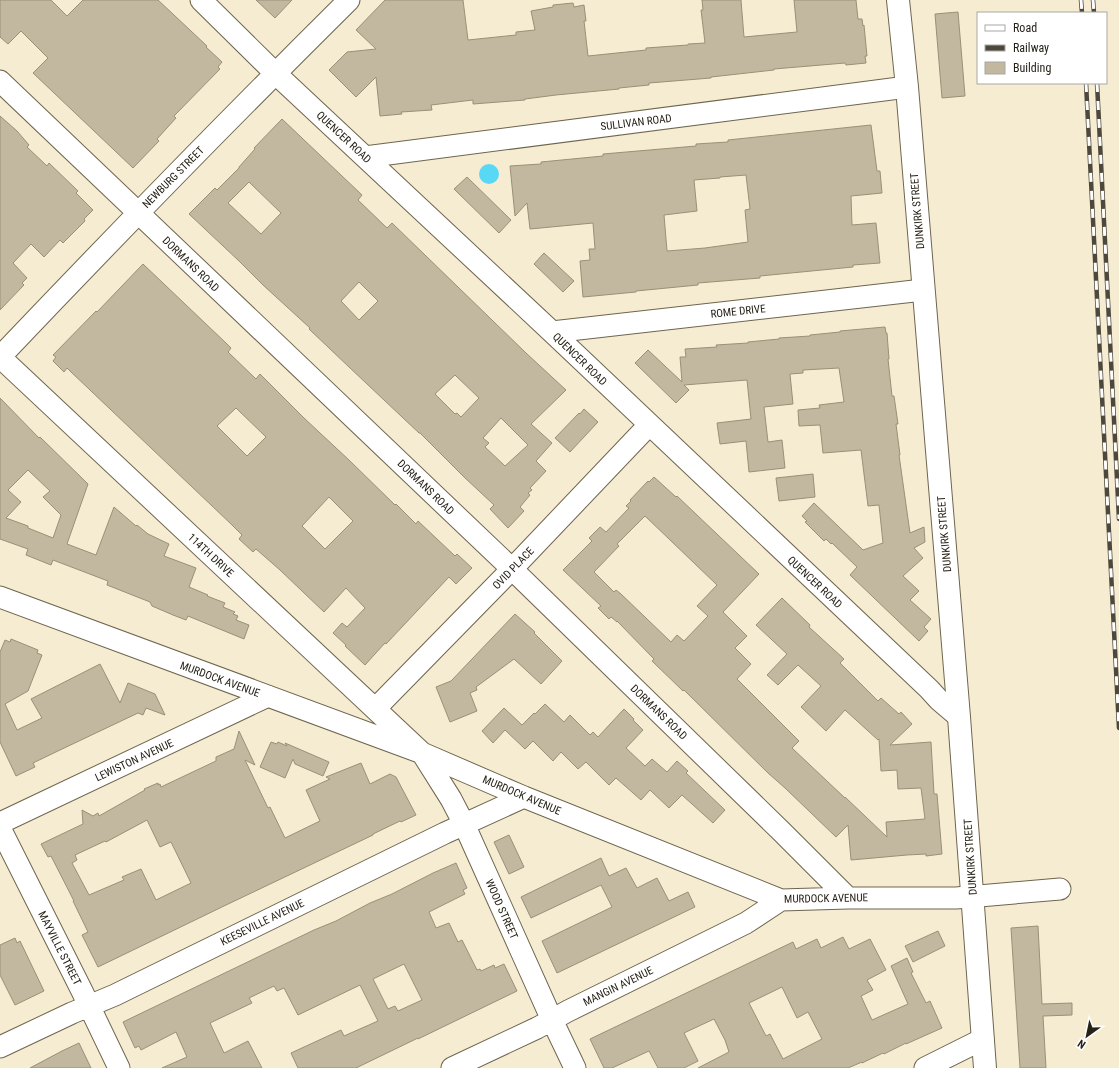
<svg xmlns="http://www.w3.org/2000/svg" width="1119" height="1068" font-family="'Roboto Condensed',sans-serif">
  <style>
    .water { fill: #59d8f6 }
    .building { fill: #c1b89f; stroke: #999078; fill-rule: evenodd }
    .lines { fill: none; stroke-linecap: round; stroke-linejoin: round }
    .minor-casing { stroke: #6e654e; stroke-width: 23 }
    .major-casing { stroke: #6e654e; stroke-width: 24 }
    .minor { stroke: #fff; stroke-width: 21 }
    .major { stroke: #fff; stroke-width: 22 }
    .rail-casing { stroke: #4d483b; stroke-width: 4.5 }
    .rail { stroke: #fff; stroke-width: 3; stroke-dasharray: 9; stroke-linecap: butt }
    .labels { text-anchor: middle; stroke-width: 3; stroke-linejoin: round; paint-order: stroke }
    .street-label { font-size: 11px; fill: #262218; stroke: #fff }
  </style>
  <rect width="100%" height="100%" fill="#f6ecd2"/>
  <path class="water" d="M479 174a10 10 0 1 1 20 0a10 10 0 1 1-20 0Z"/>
  <path class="building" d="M0 0H51L67 16 83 0H158L207 46 206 47 222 62 218 67 220 69 174 116 176 118 157 139 159 141 133 168 33 73 48 58 21 31 8 44 0 37Z
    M256 0H292L275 18Z
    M385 0H463L468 40 516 35V32L535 30 531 11 553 7V5L573 3 574 7 584 5 586 21H584L588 56 646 50V48L688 45V44L705 43 701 10H703L702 0H741L744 37 797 32 794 0H856L858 19H862L863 26 864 25 867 56H865L866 63 846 65 845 63 774 69V70L711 77V78L649 83V85L619 88V89L556 95 525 99V100L473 104V100L431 105 432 110 401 112 402 114 380 116 376 77 356 97 329 70 347 52 376 49 356 30Z
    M958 12 965 96 942 98 935 14Z
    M0 116 17 131 29 145 27 147 47 166 49 163 78 191 76 193 93 210 84 219 85 221 63 243 60 240 44 257 31 244 13 263 27 278 22 283 24 285 0 310Z
    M282 119 362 195 358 200 387 228 392 223 526 353 566 390 531 424 552 443 536 461 546 471 530 488 532 490 528 493 530 495 520 507 524 511 508 528 490 509 494 505 464 477 420 433H419L349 367 309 329 310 328 263 285 239 261 189 214 215 188 217 190 239 168V167L255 149 254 148ZM249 182 281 213 261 234 228 203ZM359 282 378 301 359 320 341 301ZM455 375 479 398 461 417 457 413 455 414 435 394ZM501 418 528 445 505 466 485 447 489 443 483 438Z
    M871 125 877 171H880L882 193 851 196 852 225 876 223 880 263 853 265V267L760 276V278L698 283V285L636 291V292L583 297 580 261 590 260 589 249H595L593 223 530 229 527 203 515 216 510 166 541 164V162L603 156V154L696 146V144L728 142V140ZM746 175 750 209 745 210 748 242 705 248 667 251 664 215 697 211 694 180 720 178V177Z
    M467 177 511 220 499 233 454 189Z
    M544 253 574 281 563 292 534 264Z
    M143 264 227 344 231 348 228 352 256 379 260 374 304 418 350 461 395 505 396 504 416 524 418 521 455 556 457 554 472 568 456 584 449 577 386 644 385 643 365 665 345 646 346 645 333 633 342 623 347 627 365 608 346 588 324 612 280 570 256 549 253 552 239 539 242 535 231 524 70 371 67 368 64 372 53 361 56 357 53 355 96 311 97 312ZM236 408 266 437 247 456 217 426ZM329 497 353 521 325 549 302 526Z
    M885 327 886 333H887L889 359H888L892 396H894L898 424H896L900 455H899L910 533 924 527 925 542 914 548 923 558 903 576 919 591 910 600 931 619 924 627 928 631 919 641 850 575 857 567 832 543 831 544 826 539 824 541 805 522 807 521 802 516 814 503 863 550 883 543 879 505 868 506 861 450 823 453 820 425 799 426 798 410 820 408 819 405 844 402 839 368 803 370V373L790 374 793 404 764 407 768 442 782 440 785 468 749 472 746 441 720 444 717 423 751 419 747 380 684 385 689 390 676 403 635 363 648 350 682 382 680 357H686L685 349 717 347 716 345 748 343V342L779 339V338L810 336V335L840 332V331Z
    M0 398 39 438 40 437 88 484 67 544 96 555 114 507 136 526 137 525 148 534 169 544 164 556 196 568 189 587 208 595 207 596 225 603 223 607 235 612 233 614 238 616 236 620 249 625 244 639 188 616 186 620 173 615 152 606 150 602 107 585 108 581 53 560 51 565 26 555 28 549 0 539ZM28 470 50 491 43 497 61 515 53 538 28 528V526L6 518 21 502 8 490Z
    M584 409 598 422 570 452 555 438 579 413 580 414Z
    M813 474 815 497 779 501 776 478Z
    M654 477 676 497 677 496 759 574 723 612 747 636 735 648 751 664 737 679 799 741 792 748 845 798V797L887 837 886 822 925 819 921 788 898 789 897 770 881 771 879 739 878 740 845 710 826 731 801 707 821 686 798 665 778 685 767 675 787 654 756 625 782 598 810 625 809 627 844 659 840 663 878 701 881 698 899 714 901 712 912 724 890 745 931 742 934 794H937L942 854 926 856V854L907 855 851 860 848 825 836 837 785 788 768 773 684 690 683 691 652 661 654 659 617 621V622L611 617 609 619 598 608 601 606 563 570 592 541 589 538 600 527 606 532 629 508 626 506 631 501 630 500 648 481 649 482ZM645 516 717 585 697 606 708 616 684 641 677 635 671 642 621 594 616 590 614 592 594 572 619 546 617 544Z
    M515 614 535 632 534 633 562 661 541 684 514 659 476 687 477 690 470 693 477 711 450 722 436 687 451 681Z
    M11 639 38 650 37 653 42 655 28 691 5 704 17 730 42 718 31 699 100 664 120 703 128 683 155 694 165 715 146 708 143 715 138 713 60 750 33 763 35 767 16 776 0 742V652L5 640 10 642Z
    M545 704 564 722 570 715 590 735 593 732 598 737 624 709 634 719 633 720 643 730 626 748 645 766 652 759 667 772 677 761 688 771 686 773 725 810 713 823 682 795 669 808 650 790 641 800 616 778 609 785 586 762 578 769 561 752 553 761 533 741 525 749 505 730 493 743 482 731 504 708 522 725 534 713 535 714Z
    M239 731 255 765 245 760 268 808 270 807 285 838 320 821 306 790 330 779 326 777 361 763 370 784 390 774 396 777 416 815 401 822 400 821 373 834V835L224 906 98 967 82 935 88 932 73 901H74L51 856 48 857 41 844 83 824 82 810 93 816 98 813 99 816 145 790 144 789 158 783V785L160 784 161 787 216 761V757L234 749ZM147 820 160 847 171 842 191 883 156 900 141 869 122 877 124 880 89 895 72 863 77 860 75 855 105 841 106 842Z
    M271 742 277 744 278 742 287 746 285 743 329 762 323 776 295 764 293 759 285 778 260 767Z
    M509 835 524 867 509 874 494 842Z
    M601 858 609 876 626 868 637 888 657 878 669 901 688 892 695 907 557 973 542 941 612 907 601 885 531 918 521 897Z
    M456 863 467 888 463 890 465 894 429 912 436 928 449 923 458 942 462 940 477 970 480 969 481 971 494 965 495 968 504 964 517 991 418 1039V1038L356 1068H298L291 1053 341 1030 344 1036 378 1021 360 985 298 1015 284 988 277 991 274 986 249 998 252 1003 210 1023 224 1053 248 1041 262 1068H162L187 1057 176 1032 141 1050 139 1046 135 1048 123 1022 314 930 336 921 370 903 392 894 433 873ZM404 964 422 1000 398 1011 395 1006 388 1009 373 979Z
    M1038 926 1042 1004 1072 1003V1015L1043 1016 1046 1068H1020L1011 928Z
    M938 931 945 946 913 962 905 946Z
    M843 937 849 949 870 939 886 970 867 980 873 990 861 996 872 1020 908 1004 891 966 907 958 913 972 911 973 926 1003 930 1001 942 1028 906 1044V1043L884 1054 883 1053 862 1063V1062L848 1068H698L729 1052 725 1040 714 1019 684 1033 698 1061 684 1068H658L649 1051 612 1068H604L590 1039 793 942 796 949 817 939 821 948ZM782 987 797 1018 808 1012 822 1039 783 1059 770 1034 766 1036 749 1003Z
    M15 938 17 943 20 941 44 991 15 1005 0 975V945Z
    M79 1043 91 1068H30L62 1051Z"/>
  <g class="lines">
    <defs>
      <path id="minor" d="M201 0 275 73 552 332 929 689 939 700 959 717
        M0 81 512 569 780 830 848 898
        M365 157 907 87
        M552 332 923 290
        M0 357 422 753 451 799 464 824 552 1020 575 1068
        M0 357C115 236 231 117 349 0
        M0 597 422 753 524 797 781 900 848 898H956L1060 889
        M375 709 512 569 649 425
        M0 823 268 696
        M0 828 82 991 119 1068
        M0 1047 72 1013 115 995 445 833 524 797
        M452 1068 537 1028 568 1011 746 923 781 900
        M925 1068 983 1039"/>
      <path id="major" d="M898 0 907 87 959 717 985 1068"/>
    </defs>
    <use href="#minor" class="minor-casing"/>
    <use href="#major" class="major-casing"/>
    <use href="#minor" class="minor"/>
    <use href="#major" class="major"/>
    <defs>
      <path id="rail" d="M1081 0 1082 13
        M1093 0 1094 13
        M1086 83 1119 728
        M1097 83 1119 519"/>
    </defs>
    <use href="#rail" class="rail-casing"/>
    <use href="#rail" class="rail"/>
  </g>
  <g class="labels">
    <g class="street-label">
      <text transform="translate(636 122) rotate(-7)" y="4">SULLIVAN ROAD</text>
      <text transform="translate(344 137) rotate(43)" y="4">QUENCER ROAD</text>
      <text transform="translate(173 177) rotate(-45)" y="4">NEWBURG STREET</text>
      <text transform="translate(917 211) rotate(-95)" y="4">DUNKIRK STREET</text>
      <text transform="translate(191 264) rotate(44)" y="4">DORMANS ROAD</text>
      <text transform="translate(738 311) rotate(-6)" y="4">ROME DRIVE</text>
      <text transform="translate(580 359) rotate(44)" y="4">QUENCER ROAD</text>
      <text transform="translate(426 487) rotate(44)" y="4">DORMANS ROAD</text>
      <text transform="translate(944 534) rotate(-95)" y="4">DUNKIRK STREET</text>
      <text transform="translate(211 555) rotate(43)" y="4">114TH DRIVE</text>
      <text transform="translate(513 568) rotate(-46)" y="4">OVID PLACE</text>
      <text transform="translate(815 582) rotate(43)" y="4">QUENCER ROAD</text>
      <text transform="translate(220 679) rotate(20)" y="4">MURDOCK AVENUE</text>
      <text transform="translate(659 712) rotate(44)" y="4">DORMANS ROAD</text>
      <text transform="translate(134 760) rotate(-25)" y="4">LEWISTON AVENUE</text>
      <text transform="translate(522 795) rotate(23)" y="4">MURDOCK AVENUE</text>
      <text transform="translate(970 857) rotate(-94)" y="4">DUNKIRK STREET</text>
      <text transform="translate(826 898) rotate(-1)" y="4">MURDOCK AVENUE</text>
      <text transform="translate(502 909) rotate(66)" y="4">WOOD STREET</text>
      <text transform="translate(262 922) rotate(-26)" y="4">KEESEVILLE AVENUE</text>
      <text transform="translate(60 948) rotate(63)" y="4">MAYVILLE STREET</text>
      <text transform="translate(618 986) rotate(-26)" y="4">MANGIN AVENUE</text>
    </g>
  </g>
  <rect x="977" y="12" width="130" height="72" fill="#ffffff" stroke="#a8a7a3"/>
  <rect x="985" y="25" width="20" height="6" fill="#ffffff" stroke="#a8a7a3"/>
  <text x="1013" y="32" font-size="12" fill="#262218">Road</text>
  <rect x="985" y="45" width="20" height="6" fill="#4d483b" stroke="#a8a7a3"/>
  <text x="1013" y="52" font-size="12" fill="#262218">Railway</text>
  <rect x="985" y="62" width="20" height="12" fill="#c1b89f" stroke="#a8a7a3"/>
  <text x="1013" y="72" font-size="12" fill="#262218">Building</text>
  <g transform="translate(1087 1036) rotate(213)" stroke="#ffffff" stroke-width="3" paint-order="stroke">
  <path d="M0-3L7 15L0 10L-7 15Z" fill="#262218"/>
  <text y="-6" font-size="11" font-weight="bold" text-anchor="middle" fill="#262218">N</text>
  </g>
</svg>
